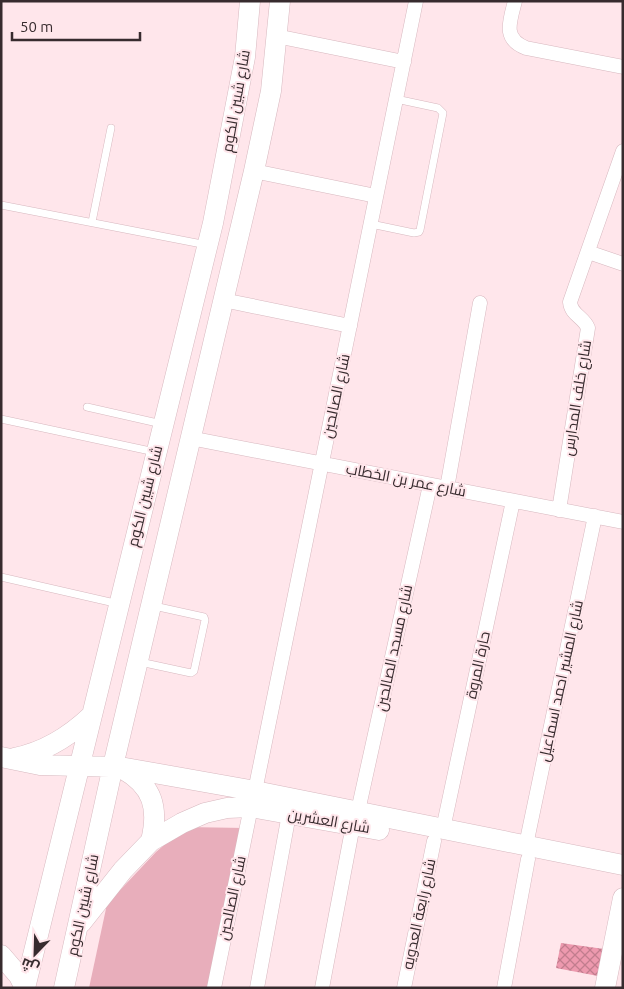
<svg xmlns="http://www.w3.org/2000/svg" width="624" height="989" font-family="Ubuntu,Cairo,sans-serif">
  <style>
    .green { fill: #e8aebb }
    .building { fill: url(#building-cross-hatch) }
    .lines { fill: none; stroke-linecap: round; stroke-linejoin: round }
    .lane-casing { stroke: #d7b8bf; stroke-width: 8 }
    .street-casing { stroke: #d7b8bf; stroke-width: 15 }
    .secondary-casing { stroke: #d7b8bf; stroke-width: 21 }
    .lane { stroke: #fff; stroke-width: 7 }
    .street { stroke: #fff; stroke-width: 14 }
    .secondary { stroke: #fff; stroke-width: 20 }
    .labels { text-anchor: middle; stroke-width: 4; stroke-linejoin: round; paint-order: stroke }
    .street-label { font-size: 15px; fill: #372b2e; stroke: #ffe6eb }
  </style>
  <defs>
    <pattern id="building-cross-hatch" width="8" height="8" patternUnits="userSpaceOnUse" patternTransform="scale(1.25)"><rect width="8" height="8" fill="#ed99ae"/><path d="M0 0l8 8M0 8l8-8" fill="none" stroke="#c17d8e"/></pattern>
  </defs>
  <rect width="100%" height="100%" fill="#ffe6eb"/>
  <path class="green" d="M185 827 245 828 209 988H89L107 904 156 852Z"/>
  <path class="building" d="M561 943 604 949 598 976 556 968Z"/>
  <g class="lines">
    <defs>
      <path id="lane" d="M1 205 207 245
        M92 222 111 128
        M371 224 414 233 419 232 420 230 443 113 438 108 396 99
        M87 407 162 424
        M1 419 155 452
        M1 577 119 604
        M140 662 191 673 194 671 205 620 204 617 154 606"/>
      <path id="street" d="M515 1C510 21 502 39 526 48L623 67
        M276 36 404 62
        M254 171 376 196
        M588 252 623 264
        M223 300 350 326
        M190 438 623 522
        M447 488 480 303
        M559 510 588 328C584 317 571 315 570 302L623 151
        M255 791 416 1
        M358 811 430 485
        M443 829 513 501
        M526 845 595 516
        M214 988 251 807
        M257 988 289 814
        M322 988 353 825
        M404 988 434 841
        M504 988 528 859"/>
      <path id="secondary" d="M1 757 40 765 120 767 255 791 623 865
        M14 758C45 752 69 737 92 715
        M123 769C153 786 159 808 151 841
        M81 923 123 870 151 841 182 823 205 813 227 808 251 807 379 830
        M1 955 19 976 25 988
        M25 988 213 223 245 57 250 1
        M64 988 113 766 254 171 271 91 280 1
        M605 988 623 898"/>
    </defs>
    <use href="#lane" class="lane-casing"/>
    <use href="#street" class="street-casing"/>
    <use href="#secondary" class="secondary-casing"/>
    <use href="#lane" class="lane"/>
    <use href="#street" class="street"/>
    <use href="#secondary" class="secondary"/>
  </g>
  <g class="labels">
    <g class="street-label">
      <text transform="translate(236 101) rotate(-80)" y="5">شارع شبين الكوم</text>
      <text transform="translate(336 396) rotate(-78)" y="5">شارع الصالحين</text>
      <text transform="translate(577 398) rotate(-81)" y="5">شارع خلف المدارس</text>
      <text transform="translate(406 480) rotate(11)" y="5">شارع عمر بن الخطاب</text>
      <text transform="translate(145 496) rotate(-76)" y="5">شارع شبين الكوم</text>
      <text transform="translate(394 648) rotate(-78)" y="5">شارع مسجد الصالحين</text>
      <text transform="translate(478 665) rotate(-78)" y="5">حارة المروة</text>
      <text transform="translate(561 681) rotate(-78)" y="5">شارع المشير احمد اسماعيل</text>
      <text transform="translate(329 821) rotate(10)" y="5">شارع العشرين</text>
      <text transform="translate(232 898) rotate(-78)" y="5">شارع الصالحين</text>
      <text transform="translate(83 905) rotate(-78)" y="5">شارع شبين الكوم</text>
      <text transform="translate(419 914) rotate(-78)" y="5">شارع رابعة العدويه</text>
    </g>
  </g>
  <rect width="624" height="989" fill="none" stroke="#372b2e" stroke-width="5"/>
  <g transform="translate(35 954) rotate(203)" stroke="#ffe6eb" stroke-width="4" paint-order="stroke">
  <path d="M0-4L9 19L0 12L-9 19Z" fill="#372b2e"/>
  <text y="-8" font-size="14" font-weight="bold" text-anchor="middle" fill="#372b2e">ش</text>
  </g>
  <path d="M12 32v8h128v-8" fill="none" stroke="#372b2e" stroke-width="2.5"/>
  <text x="20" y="32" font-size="15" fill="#372b2e" stroke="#ffe6eb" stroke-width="4" paint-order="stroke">50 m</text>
</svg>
